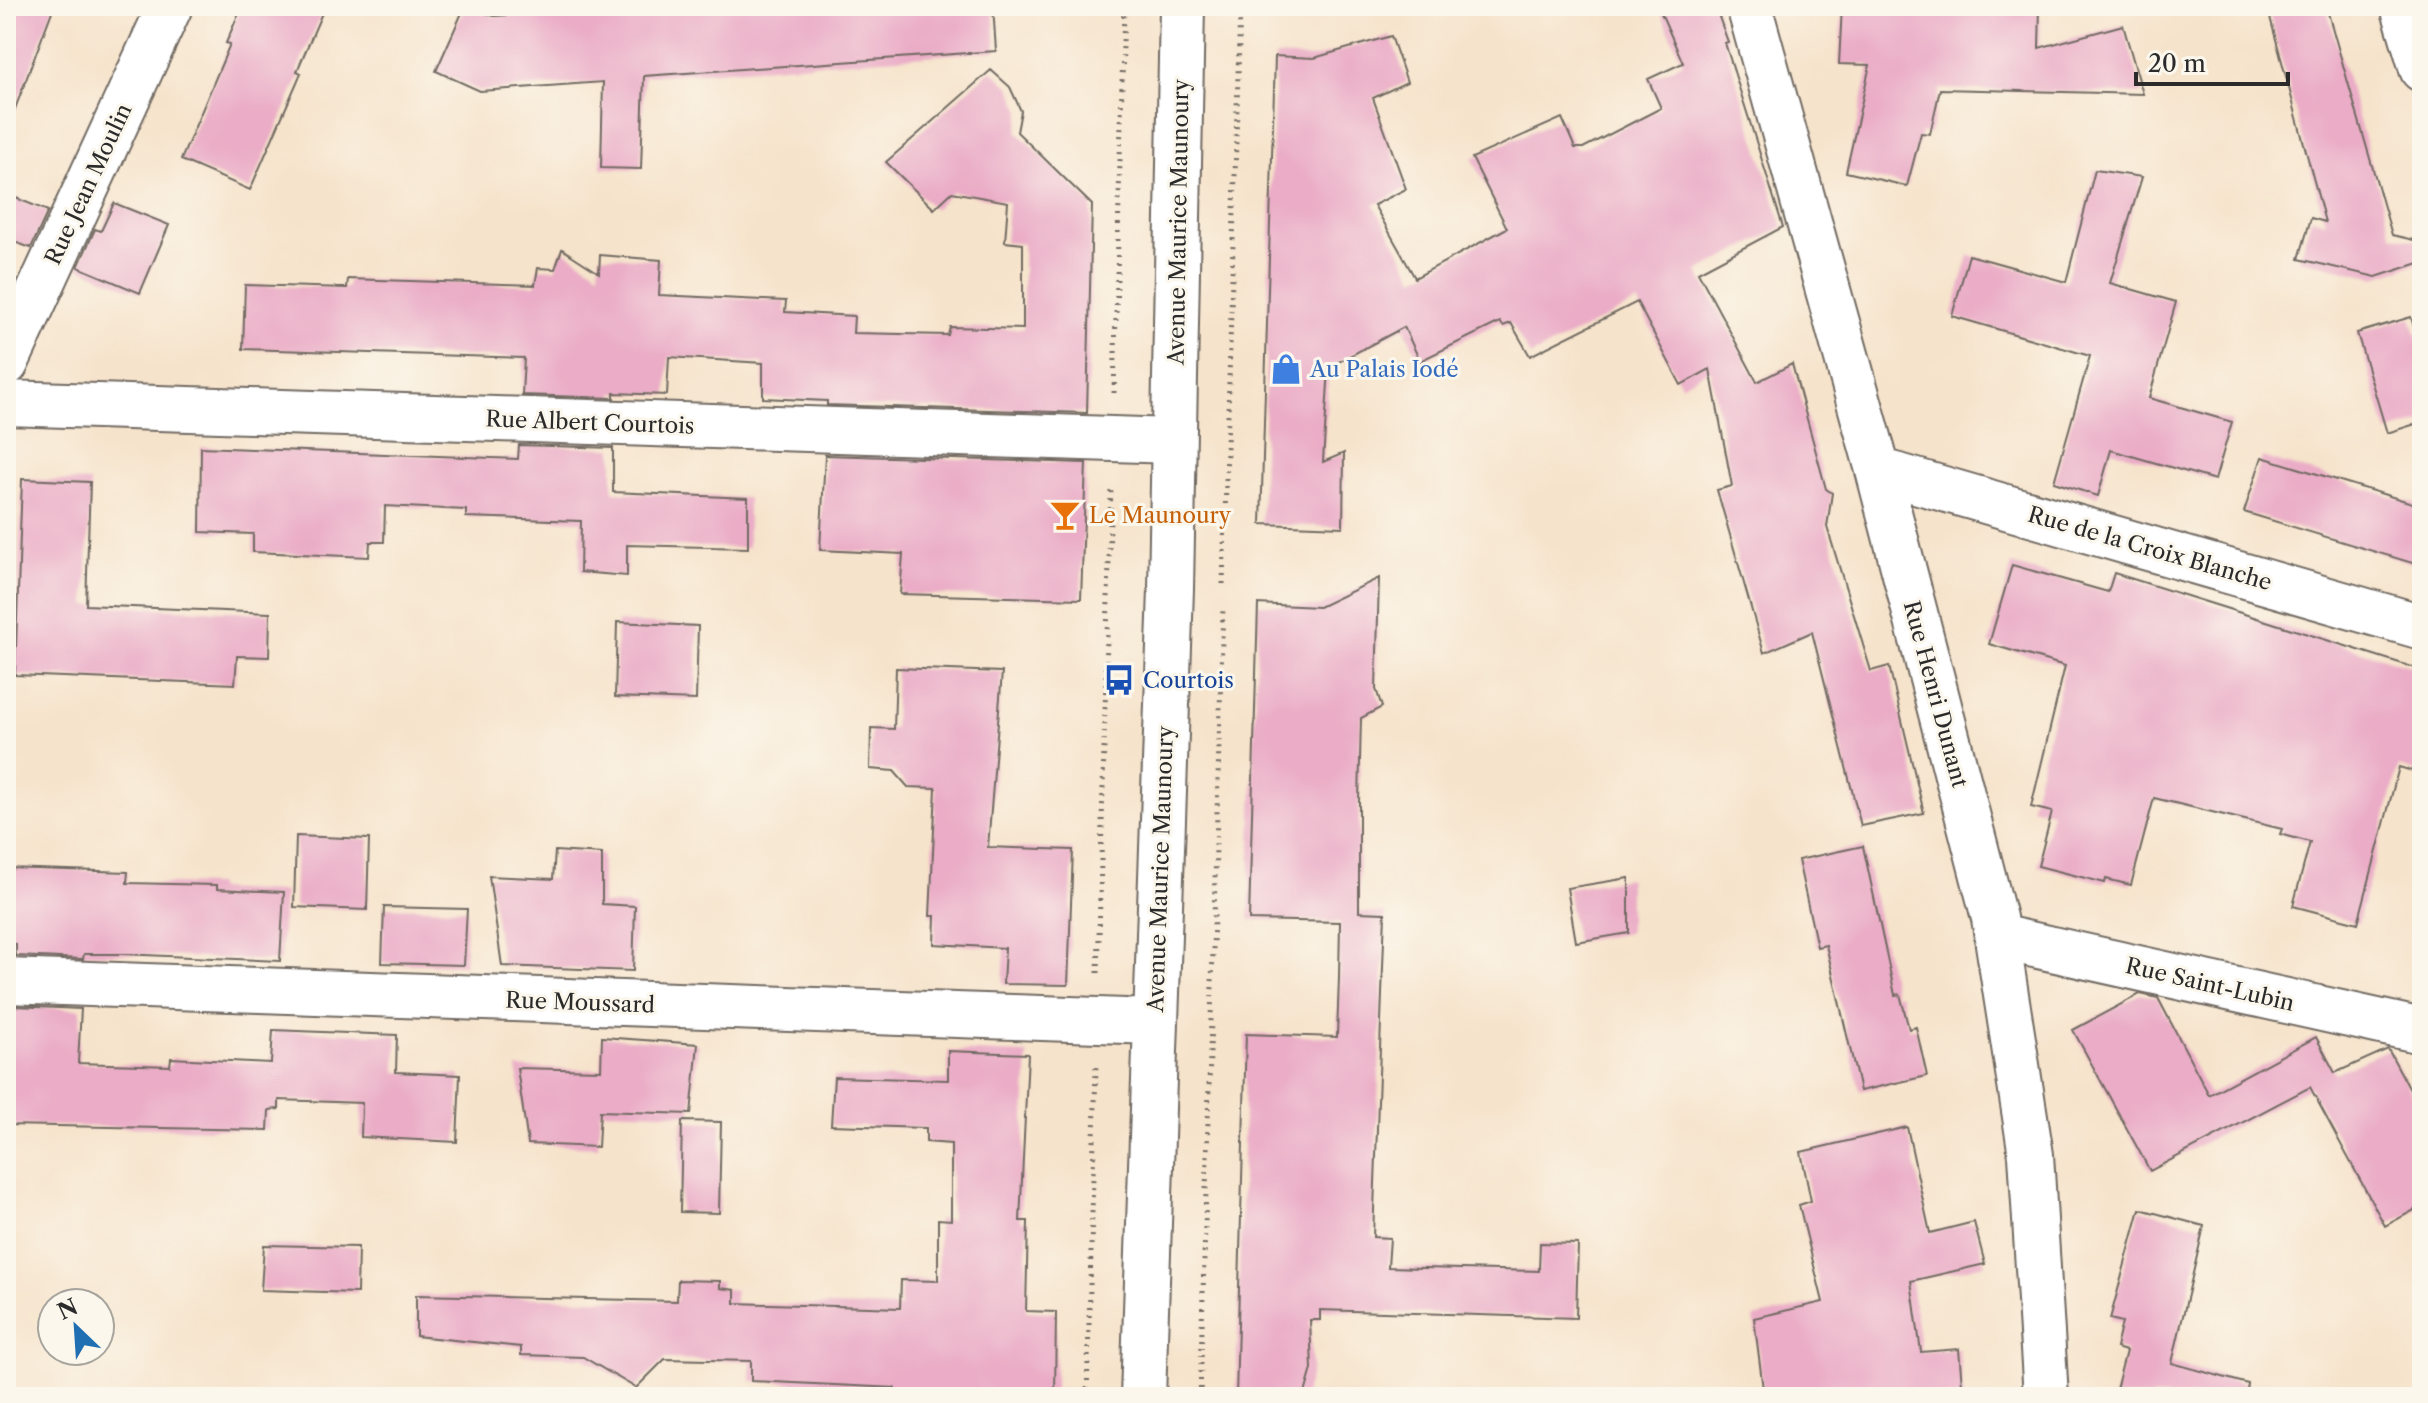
<svg xmlns="http://www.w3.org/2000/svg" width="2428" height="1403" font-family="'Libre Caslon Text',serif">
  <style>
    .building { fill: #eaacc6 }
    .lines { fill: none; stroke-linecap: round; stroke-linejoin: round }
    .street-casing { stroke: #726b63; stroke-width: 48 }
    .secondary-casing { stroke: #726b63; stroke-width: 48 }
    .path { stroke: #726b63; stroke-width: 5; stroke-dasharray: 2 6; stroke-linecap: butt }
    .street { stroke: #fff; stroke-width: 44 }
    .secondary { stroke: #fff; stroke-width: 44 }
    .labels { text-anchor: middle; stroke-width: 6; stroke-linejoin: round; paint-order: stroke }
    .street-label { font-size: 22px; fill: #2b2b2b; stroke: #fbf7ec }
    .shop-label { font-size: 22px; fill: #366cbe; stroke: #fbf7ec; text-anchor: start }
    .food-label { font-size: 22px; fill: #c56008; stroke: #fbf7ec; text-anchor: start }
    .transit-label { font-size: 22px; fill: #164399; stroke: #fbf7ec; text-anchor: start }
  </style>
  <rect width="100%" height="100%" fill="#fbf7ec"/>
  <filter id="ink" filterUnits="userSpaceOnUse"><feTurbulence type="fractalNoise" baseFrequency=".0125" numOctaves="2"/><feDisplacementMap in="SourceGraphic" scale="16" xChannelSelector="R" yChannelSelector="G"/><feConvolveMatrix kernelMatrix="1 2 1 2 8 2 1 2 1" color-interpolation-filters="sRGB"/></filter>
  <filter id="wash" filterUnits="userSpaceOnUse"><feTurbulence type="fractalNoise" baseFrequency=".006" numOctaves="4" result="noise"/><feDisplacementMap in="SourceGraphic" scale="32" xChannelSelector="R" yChannelSelector="G"/><feGaussianBlur stdDeviation="1.8" result="paint"/><feColorMatrix in="noise" values="0 0 0 0 0 0 0 0 0 0 0 0 0 0 0 0 0 1.4 0 .05"/><feComposite in="paint" operator="in"/></filter>
  <g filter="url(#wash)">
    <rect width="100%" height="100%" fill="#f6e3cb"/>
    <g id="blocks">
      <path class="building" d="M6 6H54L10 122H6Z
        M242 6H325L297 71 301 73 250 190 181 160 230 44 226 43Z
        M465 6 494 16 590 9 589 6H993L996 51 644 76 641 169 601 168 603 82 480 91 436 71Z
        M1658 6H1715L1728 42 1725 43 1783 227 1698 272 1757 382 1792 364 1826 489 1832 493 1827 527 1871 671 1889 666 1924 813 1861 826 1812 632 1764 653 1717 490 1732 486 1710 369 1681 385 1637 302 1530 356 1511 323 1503 326 1500 322 1420 361 1404 327 1329 367 1323 462 1344 453 1343 527 1261 524 1275 56 1314 58 1391 36 1407 82 1373 98 1406 189 1374 205 1415 278 1507 228 1472 158 1562 118 1575 148H1583L1661 108 1648 79 1683 63Z
        M1842 6H2040L2039 48 2123 25 2143 94 1940 89 1930 134 1921 133 1907 186 1846 172 1870 65 1839 64Z
        M2267 6H2326L2392 235 2422 242V262L2376 277 2299 259 2311 218 2325 222Z
        M991 70 1010 87 1021 111 1017 132 1092 205 1087 413 827 405V401L763 398V363L669 357 667 395 614 393V398L522 395 524 358 243 349 245 285 347 288 348 279 535 285 538 268 555 269 562 249 599 273 600 255 661 260 659 295 786 301 785 312 854 316 853 333 948 335 950 327 1023 329V244L1005 242 1008 202 952 192 934 209 886 162Z
        M2095 170 2142 177 2110 283 2176 302 2149 398 2232 422 2215 480 2111 450 2098 496 2054 482 2090 356 1952 316 1969 255 2066 282Z
        M6 194 48 211 31 248 6 239Z
        M114 203 169 225 140 293 78 267 95 229 101 231Z
        M2411 317 2422 354V422L2387 433 2357 333Z
        M519 445 613 448V492L748 498V548L627 545V576L580 572 581 521 466 517V510L385 506 384 542H370L369 557 253 552V534L200 532 201 447 518 459Z
        M825 455 1086 463 1081 599 900 594 903 554 820 550Z
        M2262 457 2422 506V566L2244 512Z
        M22 479 90 482 86 605 270 613 269 657 237 656 235 684 15 675Z
        M2012 565 2108 592 2114 573 2422 670V774L2399 767 2358 923 2293 906 2310 842 2280 834 2282 829 2154 798 2131 885 2106 879 2105 883 2038 866 2052 812 2031 807 2065 666 1989 644Z
        M1379 578 1376 689 1382 707 1361 718 1359 802V912L1385 913 1373 1237 1390 1238 1388 1267 1539 1271 1540 1243 1578 1244 1576 1318 1320 1310V1320H1310L1312 1369 1304 1397H1236L1246 1034 1337 1037 1339 977 1340 922 1249 920 1258 604 1319 607Z
        M617 622 698 626 696 700 615 697Z
        M896 668 1002 672 988 847 1073 850 1068 985 1003 984 1005 948 934 944 935 916H930L936 788 908 787 894 771 870 769 871 728 894 729Z
        M296 836 369 839 367 910 294 907Z
        M1863 846 1895 995 1900 994 1909 1029 1916 1027 1927 1076 1860 1091 1826 945 1817 947 1798 860Z
        M555 851 602 854V904L635 906 633 971 502 966 489 876 553 879Z
        M6 868 128 872 127 883 217 885V889L284 892 280 961 121 954H84L83 959 16 956V944L6 943Z
        M1629 878V933L1576 942 1567 888Z
        M384 907 467 909 464 965 382 963Z
        M2140 994 2158 998 2209 1095 2316 1037 2335 1073 2388 1049 2422 1112V1206L2385 1226 2310 1087 2150 1171 2073 1030Z
        M14 1006 81 1009 78 1063 170 1066 171 1058 271 1063 273 1030 397 1035 396 1072 460 1075 457 1142 361 1137 362 1103 279 1100V1109L269 1110 268 1130 6 1125V1020L14 1021Z
        M602 1037 698 1044 691 1114 600 1111 598 1147 528 1144 517 1068 601 1070Z
        M948 1051 1028 1054 1020 1221H1028L1026 1311 1056 1312 1055 1397H895V1388L751 1381V1361L665 1359 636 1388 583 1357 521 1355V1347L416 1336V1295L677 1301 678 1280 720 1281V1288L735 1290V1303L900 1308 901 1280 938 1281V1219L951 1220V1144L926 1142V1128L831 1125 834 1077 948 1080Z
        M682 1121 721 1122 719 1213 680 1212Z
        M1907 1127 1930 1233 1974 1222 1985 1264 1911 1281 1921 1352 1959 1349 1963 1397H1764L1754 1318 1823 1302 1799 1205 1811 1201 1801 1152Z
        M2140 1209 2204 1226 2172 1363 2248 1384 2246 1397H2114L2126 1351 2116 1348 2122 1322 2110 1319Z
        M264 1245 358 1247 357 1293 261 1290Z"/>
    </g>
  </g>
  <g filter="url(#ink)">
    <use href="#blocks" fill-opacity="0" stroke="#726b63" stroke-width="2"/>
    <g class="lines">
      <defs>
        <path id="street" d="M1749 6 1878 470 1994 918 2031 1155 2046 1397
          M2403 6 2422 69
          M6 363 170 6
          M6 403 1173 441
          M1878 470 2422 627
          M1998 937 2422 1031
          M6 981 1154 1022"/>
        <path id="secondary" d="M1143 1397 1171 589 1182 6"/>
      </defs>
      <use href="#street" class="street-casing"/>
      <use href="#secondary" class="secondary-casing"/>
      <path class="path" d="M1114 393 1124 6
        M1223 584 1240 6
        M1098 973 1111 487
        M1087 1397 1096 1067
        M1200 1397 1223 606"/>
      <use href="#street" class="street"/>
      <use href="#secondary" class="secondary"/>
    </g>
  </g>
  <defs>
    <symbol id="shop-bare" viewBox="-9 -9 18 18"><path d="M-5-2.5h2.3a2.7 3.5 0 0 1 5.4 0H5L5.5 6h-11ZM-1.5-2.5h3a1.5 2.3 0 0 0-3 0Z" fill="#3f7fe0" stroke="#fbf7ec" stroke-width="2.5" paint-order="stroke"/></symbol>
    <symbol id="bar-bare" viewBox="-9 -9 18 18"><path d="M-6-5H6L.8 .8V4.5H3.5V6h-7V4.5H-.8V.8Z" fill="#e8710a" stroke="#fbf7ec" stroke-width="2.5" paint-order="stroke"/></symbol>
    <symbol id="bus-bare" viewBox="-9 -9 18 18"><path d="M-5-6H5V4H4V6H2V4H-2V6H-4V4H-5ZM-3.5-4V0h7V-4ZM-3.5 1.2v1.5H-2V1.2ZM2 1.2v1.5H3.5V1.2Z" fill="#1a4fb4" stroke="#fbf7ec" stroke-width="2.5" paint-order="stroke"/></symbol>
  </defs>
  <g fill-rule="evenodd">
    <use href="#shop-bare" x="1264" y="347" width="44" height="44"/>
    <use href="#bar-bare" x="1043" y="493" width="44" height="44"/>
    <use href="#bus-bare" x="1097" y="658" width="44" height="44"/>
  </g>
  <g class="labels">
    <g class="street-label">
      <text transform="translate(88 184) rotate(-65)" y="8">Rue Jean Moulin</text>
      <text transform="translate(1178 222) rotate(-89)" y="8">Avenue Maurice Maunoury</text>
      <text transform="translate(590 422) rotate(2)" y="8">Rue Albert Courtois</text>
      <text transform="translate(2150 548) rotate(16)" y="8">Rue de la Croix Blanche</text>
      <text transform="translate(1936 694) rotate(75)" y="8">Rue Henri Dunant</text>
      <text transform="translate(1160 869) rotate(-88)" y="8">Avenue Maurice Maunoury</text>
      <text transform="translate(2210 984) rotate(13)" y="8">Rue Saint-Lubin</text>
      <text transform="translate(580 1002) rotate(2)" y="8">Rue Moussard</text>
    </g>
    <g class="shop-label">
      <text x="1310" y="377">Au Palais Iodé</text>
    </g>
    <g class="food-label">
      <text x="1089" y="523">Le Maunoury</text>
    </g>
    <g class="transit-label">
      <text x="1143" y="688">Courtois</text>
    </g>
  </g>
  <rect width="2428" height="1403" fill="none" stroke="#fbf7ec" stroke-width="32"/>
  <g transform="translate(76 1327) rotate(335)"><circle r="38" fill="#fbf7ec" stroke="#a8a59f" stroke-width="2"/>
  <path d="M0-6L14 30L0 20L-14 30Z" fill="#1f6fb2"/>
  <text y="-12" font-size="22" font-weight="bold" text-anchor="middle" fill="#2b2b2b">N</text>
  </g>
  <path d="M2136 72v12h152v-12" fill="none" stroke="#2b2b2b" stroke-width="4"/>
  <text x="2148" y="72" font-size="24" fill="#2b2b2b" stroke="#fbf7ec" stroke-width="6" paint-order="stroke">20 m</text>
</svg>
